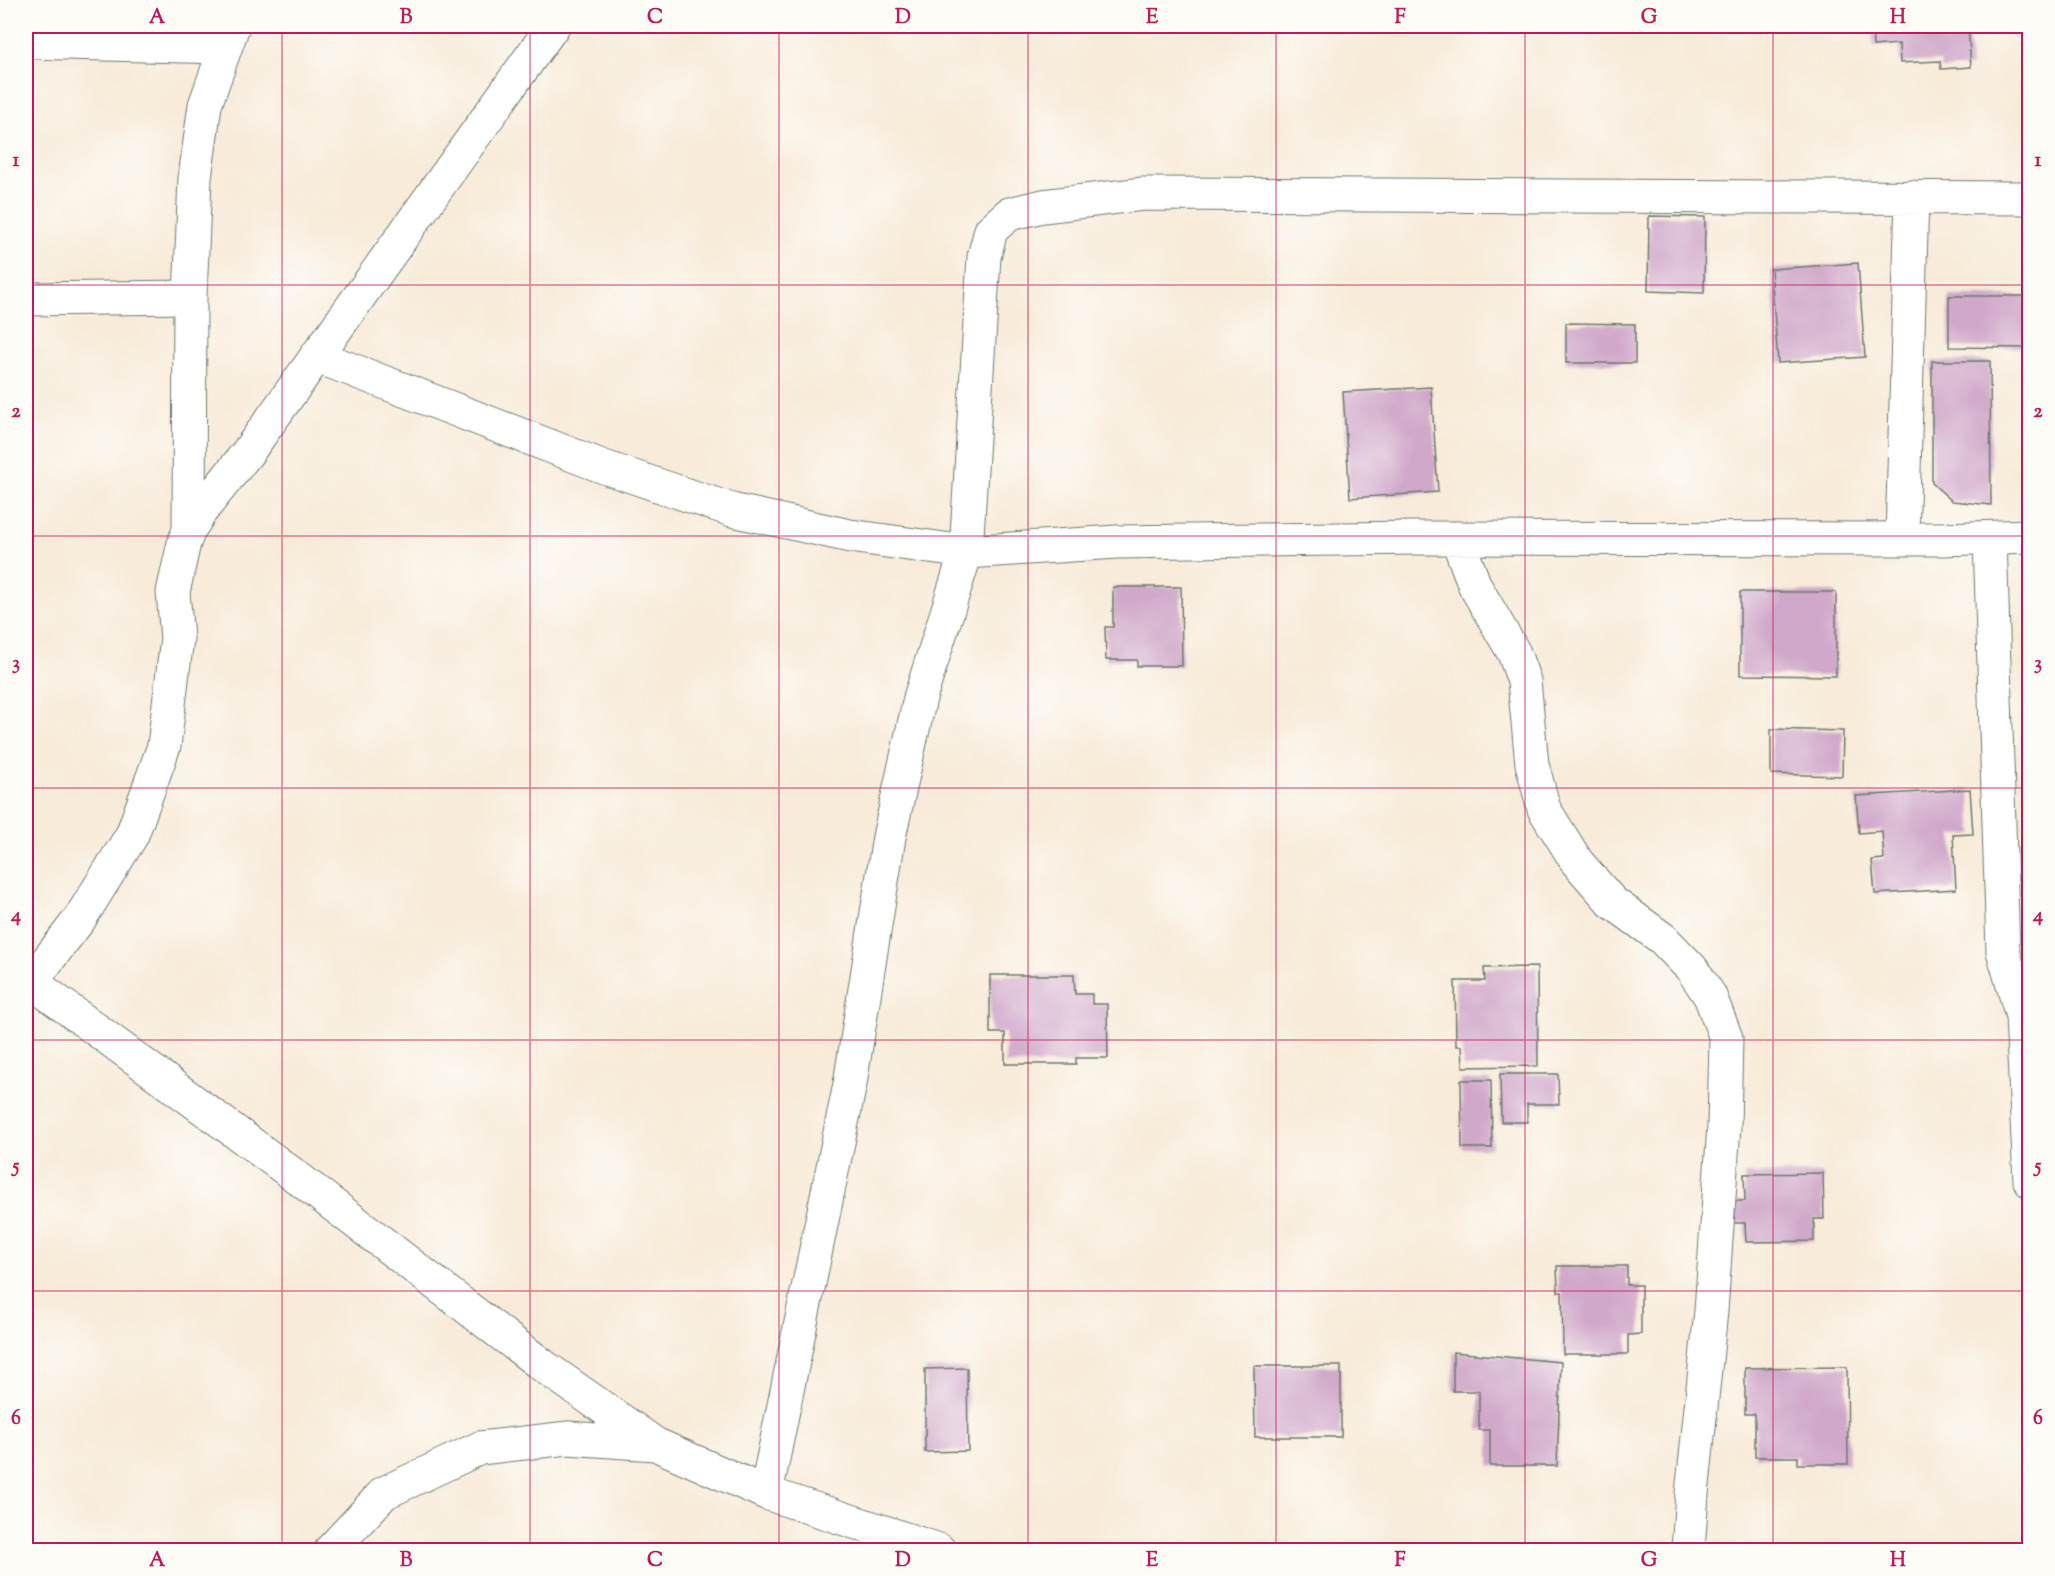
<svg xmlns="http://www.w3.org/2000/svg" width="2055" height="1576" font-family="'Sorts Mill Goudy',serif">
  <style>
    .building { fill: #d0a8ca }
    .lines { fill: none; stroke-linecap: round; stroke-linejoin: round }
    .street-casing { stroke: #6b7a6e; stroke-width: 35 }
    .street { stroke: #fff; stroke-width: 33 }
    .grid { fill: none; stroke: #c2185b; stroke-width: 1.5; stroke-opacity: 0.55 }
    .neatline { fill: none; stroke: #c2185b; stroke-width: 2 }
    .grid-label { font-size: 20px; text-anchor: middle; font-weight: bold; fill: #c2185b }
  </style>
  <rect width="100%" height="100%" fill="#fdfcf7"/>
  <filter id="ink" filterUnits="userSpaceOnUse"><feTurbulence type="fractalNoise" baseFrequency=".0167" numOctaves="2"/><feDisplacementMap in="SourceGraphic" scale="12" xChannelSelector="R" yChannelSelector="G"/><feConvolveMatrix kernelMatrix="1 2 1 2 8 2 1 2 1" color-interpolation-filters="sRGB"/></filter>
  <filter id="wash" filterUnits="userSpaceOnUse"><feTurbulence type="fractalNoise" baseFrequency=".008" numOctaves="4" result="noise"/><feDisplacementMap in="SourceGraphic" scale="24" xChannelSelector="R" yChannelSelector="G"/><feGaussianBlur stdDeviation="1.35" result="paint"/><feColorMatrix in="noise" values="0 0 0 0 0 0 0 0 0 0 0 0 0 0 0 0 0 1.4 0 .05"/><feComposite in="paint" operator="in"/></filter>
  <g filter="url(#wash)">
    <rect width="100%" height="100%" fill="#f8ebd9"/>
    <g id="blocks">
      <path class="building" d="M1872 26H1968L1971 67 1941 69 1940 61 1900 63 1899 44 1873 46Z
        M1649 216 1705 217 1704 293 1648 291Z
        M1858 263 1865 357 1778 363 1771 269Z
        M1949 296H2030V348L1949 347Z
        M1566 323 1635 324V363H1566Z
        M1932 361H1990L1991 505 1952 501 1932 483Z
        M1431 387 1438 492 1350 498 1343 392Z
        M1113 587H1181L1182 666H1137V660H1106L1105 627H1113Z
        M1740 592H1836V676L1740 675Z
        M2027 673H2030V700H2027Z
        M1771 729 1843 731 1842 776 1771 774Z
        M1970 789 1973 834 1953 835 1956 889 1875 894 1872 860 1884 859 1882 831 1859 833 1856 796Z
        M1537 967 1538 1066 1463 1067 1462 1046H1456L1455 981H1485L1484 968Z
        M990 975H1074L1075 994H1092V1004H1107L1108 1058H1076V1064H1005V1033H990Z
        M1500 1074H1558L1559 1104H1527V1122H1501Z
        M1461 1080H1491L1492 1148H1462Z
        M1823 1173 1824 1219H1814V1241L1746 1242 1745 1223H1733V1201H1745L1744 1174Z
        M1557 1266H1627V1285H1641V1334L1628 1335V1354H1563L1562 1292H1558Z
        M1453 1352 1561 1362 1557 1466H1490V1430H1479V1391H1453Z
        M1254 1366H1341V1437H1255Z
        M1847 1367 1848 1464H1798V1457H1755V1414H1745V1368Z
        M967 1368 968 1451 925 1452V1369Z"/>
    </g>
  </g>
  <g filter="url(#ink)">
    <use href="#blocks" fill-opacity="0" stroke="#6b7a6e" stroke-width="1.5"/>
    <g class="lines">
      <defs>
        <path id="street" d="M26 42 224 47
          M26 299 190 297
          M316 356 604 467 732 510 850 536 966 552 1117 542 1416 538 1942 539 2030 536
          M189 530 190 297 195 178 205 105 233 26
          M1457 538 1475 586 1514 653 1524 681 1532 764 1544 809 1577 862 1612 902 1663 939 1692 969 1710 996 1726 1038 1724 1126 1711 1311 1692 1494 1688 1550
          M1990 538 2003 951 2022 1016 2030 1181
          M1902 539 1912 197
          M26 978 298 1178 542 1365 655 1444 766 1493 939 1550
          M31 982 79 920 132 835 164 746 177 638 173 592 184 543 189 530 201 511 248 452 553 26
          M766 1493 850 1084 889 837 920 698 966 552 984 257 991 230 1009 214 1043 206 1143 194 2030 198
          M331 1550 384 1493 480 1448 568 1438 655 1444"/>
      </defs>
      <use href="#street" class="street-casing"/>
      <use href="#street" class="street"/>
    </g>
  </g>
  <path class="grid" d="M282 26V1550M530 26V1550M779 26V1550M1028 26V1550M1276 26V1550M1525 26V1550M1773 26V1550M26 285H2030M26 536H2030M26 788H2030M26 1040H2030M26 1291H2030"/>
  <rect width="2055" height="1576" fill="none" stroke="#fdfcf7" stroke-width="66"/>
  <rect x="33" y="33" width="1989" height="1510" class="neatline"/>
  <g class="grid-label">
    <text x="157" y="23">A</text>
    <text x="406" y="23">B</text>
    <text x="655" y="23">C</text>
    <text x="903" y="23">D</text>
    <text x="1152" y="23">E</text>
    <text x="1400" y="23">F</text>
    <text x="1649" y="23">G</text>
    <text x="1898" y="23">H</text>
    <text x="16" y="166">1</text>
    <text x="2038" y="166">1</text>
    <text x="16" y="417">2</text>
    <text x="2038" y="417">2</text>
    <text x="16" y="669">3</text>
    <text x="2038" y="669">3</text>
    <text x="16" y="921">4</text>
    <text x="2038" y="921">4</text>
    <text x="16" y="1172">5</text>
    <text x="2038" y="1172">5</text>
    <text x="16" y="1424">6</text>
    <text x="2038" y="1424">6</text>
    <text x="157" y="1566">A</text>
    <text x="406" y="1566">B</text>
    <text x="655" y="1566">C</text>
    <text x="903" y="1566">D</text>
    <text x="1152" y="1566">E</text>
    <text x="1400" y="1566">F</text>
    <text x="1649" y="1566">G</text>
    <text x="1898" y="1566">H</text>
  </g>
</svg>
